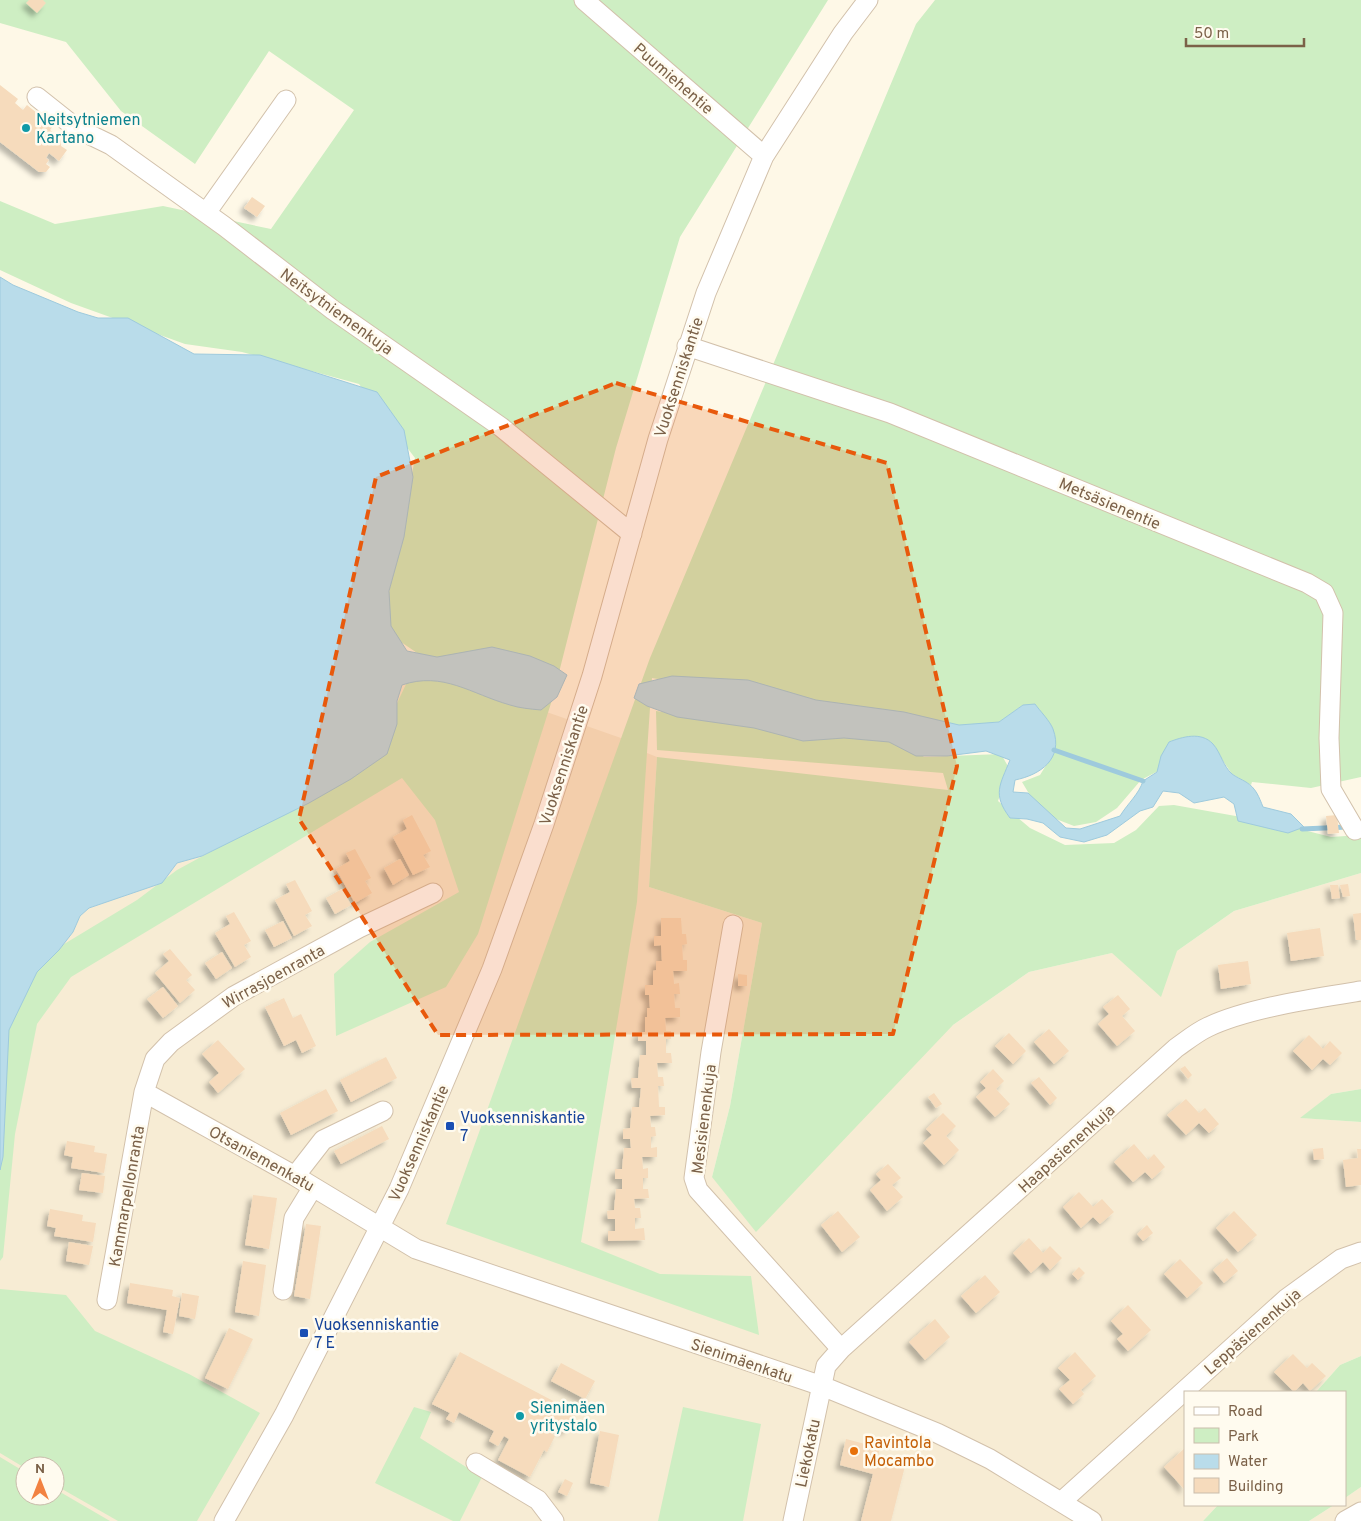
<svg xmlns="http://www.w3.org/2000/svg" width="1361" height="1521" font-family="Overpass,sans-serif">
  <style>
    .residential { fill: #f7ecd4; fill-rule: evenodd }
    .green { fill: #ceeec3 }
    .water { fill: #b9dcea; stroke: #9ecadd }
    .lines { fill: none; stroke-linecap: round; stroke-linejoin: round }
    .stream { stroke: #9ecadd; stroke-width: 5 }
    .building { fill: #f6dbbc; filter: url(#shadow) }
    .minor-casing { stroke: #d2c1ab; stroke-width: 21 }
    .minor { stroke: #fff; stroke-width: 19 }
    .marked { fill: #e8590c; fill-opacity: 0.2; stroke: #e8590c; stroke-width: 4; stroke-dasharray: 10 6; stroke-linejoin: round }
    .culture-dot { fill: #0f9aa8; stroke: #fffbef; stroke-width: 2 }
    .transit-dot { fill: #1a4fb4; stroke: #fffbef; stroke-width: 2 }
    .food-dot { fill: #e8710a; stroke: #fffbef; stroke-width: 2 }
    .labels { text-anchor: middle; stroke-width: 5; stroke-linejoin: round; paint-order: stroke }
    .street-label { font-size: 16px; fill: #7b6148; stroke: #fffbef }
    .culture-label { font-size: 16px; fill: #0d838f; stroke: #fffbef; text-anchor: start }
    .transit-label { font-size: 16px; fill: #164399; stroke: #fffbef; text-anchor: start }
    .food-label { font-size: 16px; fill: #c56008; stroke: #fffbef; text-anchor: start }
  </style>
  <defs>
    <filter id="shadow"><feDropShadow dx="-4.5" dy="4.5" stdDeviation="2.5" flood-color="#0004"/></filter>
  </defs>
  <rect width="100%" height="100%" fill="#fef8e7"/>
  <path class="residential" d="M416 680 541 710 621 738 647 753 657 757 649 887 762 923 730 1106 712 1177 953 1025 1029 972 1112 953 1177 951 1234 911 1361 873V1089L1331 1094 1301 1118 1361 1122V1356L1340 1365 1316 1392H1185V1505H1218L1203 1521H0V1170L37 972 73 932 80 916 89 908 162 883 177 863 202 856 309 803 397 724V701L401 685ZM25 1466H55V1496H25Z
    M1361 1487V1521H1309L1334 1505H1345V1498Z"/>
  <path class="green" d="M0 0H828L680 237 616 448 552 700 478 934 446 987 336 1036 334 974 370 942 459 892 435 820 402 778 71 977 37 1024 15 1134 3 1257 0 1261V1056L16 1003 41 958 137 900 177 870 377 761 398 701 420 655 382 629 415 458 359 384 242 352 185 344 71 303 0 270V201L55 224 163 206 271 229 354 110 269 51 195 164 121 111 66 42 0 23Z
    M935 0H1361V777L1311 788 1252 782 1251 785 1232 774 1217 752 1160 770 1141 780 1117 808 1096 822 1074 826 1056 819 1031 797 1022 782 1040 775 1055 751 1052 727 1023 705 999 722 964 727 924 724 652 678 637 902 581 1242 660 1274 751 1276 759 1335 446 1224 650 658 916 24Z
    M656 711 769 728 855 730 911 747 924 757 1001 754 1009 768 998 801 1030 828 1065 845 1114 843 1136 830 1159 806 1174 805 1280 824 1331 837 1361 835V873L1234 911 1177 951 1161 997 1112 953 1029 972 953 1025 756 1232 712 1177 730 1106 762 923 649 887 657 757 948 790 943 773 657 750Z
    M1361 1089V1122L1300 1118 1331 1094Z
    M0 1289 66 1295 95 1331 189 1374 260 1413 197 1521H118L55 1485V1466L25 1468 0 1453Z
    M1361 1356V1487L1345 1498V1392H1316L1340 1365Z
    M414 1407 431 1412 420 1438 482 1477 460 1521H453L375 1483Z
    M683 1407 761 1424 743 1521H658Z
    M0 1457 25 1472V1496H55V1489L110 1521H0Z
    M1218 1505H1334L1309 1521H1203Z"/>
  <path class="water" d="M0 277 13 285 78 312 98 318H128L194 354 260 355 377 392 404 430 413 477 404 537 389 591 391 626 407 651 437 657 492 647 530 656 554 666 567 675 557 697 541 710C530 709 519 708 510 705 471 694 443 671 402 685L397 701V724L387 754 351 779 309 803 202 856 177 863 162 883 89 908 80 916 73 932 59 950 37 972 9 1030 3 1157 0 1170Z
    M672 676 748 680 816 700 904 712 959 725 999 722 1023 705 1035 704C1040 711 1050 721 1053 729 1064 759 1040 775 1015 780L1013 792 1028 793 1066 828 1080 829 1120 816C1128 803 1139 794 1143 781L1157 772 1161 756 1169 742C1182 737 1201 731 1213 744 1221 753 1223 766 1232 774 1236 777 1241 779 1246 782 1256 788 1259 797 1263 807L1291 814 1304 827 1288 833 1238 821 1234 804 1224 797 1194 803 1179 793 1163 791 1153 807 1140 811 1107 835 1084 842 1060 837 1043 823 1027 819 1010 818C992 794 1000 785 1010 760L986 751 947 756H916L889 742 844 738 803 741 754 728 677 717 647 706 634 698 639 684Z"/>
  <g class="lines">
    <path class="stream" d="M1054 750 1143 781
      M1302 829 1347 827"/>
  </g>
  <path class="building" d="M29 0H43L46 3 37 13 26 3Z
    M0 85 18 99 15 103 23 110 27 105 53 126 50 130 60 138 61 146 67 150 59 161 49 153 46 158 49 160 46 164 50 167 46 172H39L0 142Z
    M252 197 265 206 257 217 244 208Z
    M412 815 431 851 423 855 430 867 413 875 393 837 407 829 403 820Z
    M1337 815 1339 833 1328 834 1326 816Z
    M355 849 371 878 365 881 372 893 355 903 336 869 350 861 346 853Z
    M400 859 409 875 393 885 384 868Z
    M295 880 312 911 305 915 312 926 294 936 275 900 290 892 286 884Z
    M1348 884 1350 896 1343 897 1340 885Z
    M1330 885H1338L1340 898 1332 899Z
    M342 889 351 905 335 914 326 898Z
    M234 912 251 941 244 945 251 957 235 967 215 933 230 924 226 916Z
    M1361 913V940H1356L1353 914Z
    M661 918H681L682 934H686L687 944 682 945 683 960H687V971H673L674 984 679 983 680 994H674L675 1008H680V1017L665 1018 666 1031H671V1039H666V1053H671L672 1063H657L658 1077H663L664 1086H658L659 1107H665V1115L650 1116 651 1127H655L656 1136 651 1137V1148L657 1147V1157H642L643 1169 648 1168V1178H643V1189H648L649 1198 634 1199 635 1208H640L641 1218H635V1229L644 1228 645 1240 608 1241V1231H615V1219H608L607 1211 614 1210 616 1189H622V1179H615V1169H622L624 1148H631L630 1139H623V1129L630 1128 632 1107H639L641 1088H632L631 1078H638L640 1055H646V1041H638V1032H645V1017H647V1008H650L649 995H645V985H653V971L656 970V961H662L661 945 654 946V936H661Z
    M283 921 292 938 274 947 265 930Z
    M1320 928 1324 956 1291 961 1287 933Z
    M170 949 192 975 186 980 195 990 180 1003 155 973 169 961 163 954Z
    M222 952 232 968 216 979 205 963Z
    M1248 961 1251 984 1221 989 1218 965Z
    M738 974 747 975V986H738Z
    M163 987 178 1006 163 1018 147 999Z
    M1118 995 1130 1009 1122 1016 1135 1031 1117 1046 1098 1024 1109 1014 1103 1007Z
    M284 998 293 1018 301 1014 316 1046 302 1053 296 1040 284 1046 265 1007Z
    M1049 1029 1069 1051 1054 1064 1034 1042Z
    M1009 1033 1026 1051 1013 1064 995 1046Z
    M1309 1035 1323 1049 1330 1041 1342 1053 1330 1065 1323 1059 1312 1070 1293 1051Z
    M218 1040 245 1069 218 1093 209 1082 219 1073 202 1054Z
    M386 1057 397 1078 351 1102 340 1080Z
    M1185 1066 1192 1075 1188 1079 1180 1069Z
    M993 1069 1004 1081 996 1089 1010 1104 995 1117 976 1097 986 1088 980 1082Z
    M1039 1077 1057 1098 1050 1105 1031 1083Z
    M326 1089 338 1111 291 1135 280 1113Z
    M934 1093 942 1104 936 1108 928 1097Z
    M1186 1099 1199 1113 1205 1108 1219 1124 1209 1133 1199 1123 1186 1135 1167 1115Z
    M943 1113 956 1126 946 1136 959 1150 944 1165 923 1143 932 1135 926 1129Z
    M382 1126 389 1139 341 1164 334 1151Z
    M67 1141 95 1146 94 1152 107 1154 104 1173 71 1168 73 1157 64 1155Z
    M1134 1144 1148 1160 1154 1154 1165 1167 1152 1179 1145 1172 1133 1182 1114 1162Z
    M1323 1148 1324 1159 1314 1160 1313 1149Z
    M1357 1149H1361V1185L1346 1187 1343 1160 1358 1158Z
    M888 1164 901 1178 892 1185 903 1197 887 1211 870 1190 881 1180 876 1174Z
    M82 1173 105 1176 103 1193 79 1190Z
    M1079 1192 1093 1207 1102 1199 1114 1212 1100 1224 1093 1217 1081 1228 1063 1207Z
    M253 1195 277 1198 269 1249 245 1245Z
    M50 1209 83 1215 82 1221 96 1223 93 1242 54 1236 56 1228 47 1226Z
    M838 1211 860 1237 842 1252 821 1225Z
    M1234 1211 1257 1235 1238 1252 1216 1228Z
    M306 1224 321 1226 310 1299 294 1296Z
    M1147 1225 1153 1233 1143 1241 1137 1234Z
    M1029 1238 1043 1253 1050 1246 1062 1258 1050 1270 1043 1262 1031 1273 1013 1253Z
    M69 1242 93 1246 89 1265 66 1261Z
    M1227 1258 1238 1271 1224 1283 1213 1270Z
    M1180 1259 1203 1283 1187 1298 1164 1274Z
    M243 1261 266 1265 259 1316 235 1312Z
    M1079 1267 1085 1273 1078 1280 1072 1274Z
    M985 1275 1000 1292 976 1313 961 1296Z
    M130 1283 173 1290 172 1296 180 1298 173 1334 163 1332 167 1310 127 1303Z
    M182 1293 199 1296 195 1319 179 1316Z
    M1128 1305 1151 1330 1128 1351 1117 1339 1123 1334 1111 1321Z
    M935 1319 950 1337 925 1360 909 1342Z
    M229 1328 253 1339 228 1389 205 1378Z
    M460 1352 576 1413 566 1431 556 1426 552 1434 555 1436 547 1452 544 1450 530 1477 498 1460 509 1439 504 1436 498 1446 489 1441 494 1431 459 1412 454 1423 446 1419 450 1413 432 1404Z
    M1075 1352 1096 1376 1081 1390 1084 1394 1073 1404 1059 1389 1070 1380 1058 1368Z
    M1293 1354 1307 1368 1312 1363 1326 1376 1310 1391 1303 1383 1294 1392 1274 1372Z
    M561 1363 595 1381 585 1399 551 1381Z
    M600 1431 619 1435 609 1487 590 1483Z
    M846 1439 880 1448 877 1459 905 1466 891 1521H861L873 1474 840 1465Z
    M1185 1448V1490L1164 1467Z
    M565 1479 573 1483 567 1496 558 1492Z"/>
  <g class="lines">
    <defs>
      <path id="minor" d="M584 0 764 156
        M37 97 76 128 111 145 224 226 333 310 501 427 632 534
        M206 213 286 100
        M687 346 890 413 1307 583 1324 593 1333 613 1329 738 1331 789 1355 830
        M733 925 711 1052 694 1178 698 1190 841 1349
        M144 1092 295 1176 416 1249 822 1386 937 1433 990 1459 1092 1521
        M295 1176 323 1140 383 1111
        M283 1290 294 1218 313 1187
        M107 1300 144 1092 155 1059 171 1042 234 996 359 928 433 893
        M476 1463 538 1500 554 1521
        M1061 1502 1286 1299 1341 1259 1361 1252
        M224 1521 284 1415 399 1189 492 969 544 824 592 676 658 439 706 293 764 156 843 33 868 0
        M793 1521 826 1366 841 1349 1176 1048C1186 1041 1197 1032 1208 1027 1248 1008 1316 998 1361 991
        M1345 1521 1361 1512"/>
    </defs>
    <use href="#minor" class="minor-casing"/>
    <use href="#minor" class="minor"/>
  </g>
  <path class="marked" d="M616 383 887 463 957 766 893 1034 438 1035 299 819 376 477Z"/>
  <g class="culture-dot">
    <circle cx="26" cy="128" r="5"/>
    <circle cx="520" cy="1416" r="5"/>
  </g>
  <g class="transit-dot">
    <rect x="445" y="1121" width="10" height="10" rx="2.5"/>
    <rect x="299" y="1328" width="10" height="10" rx="2.5"/>
  </g>
  <circle class="food-dot" cx="854" cy="1451" r="5"/>
  <g class="labels">
    <g class="street-label">
      <text transform="translate(674 78) rotate(41)" y="6">Puumiehentie</text>
      <text transform="translate(337 311) rotate(36)" y="6">Neitsytniemenkuja</text>
      <text transform="translate(678 377) rotate(-72)" y="6">Vuoksenniskantie</text>
      <text transform="translate(1110 503) rotate(23)" y="6">Metsäsienentie</text>
      <text transform="translate(563 765) rotate(-72)" y="6">Vuoksenniskantie</text>
      <text transform="translate(273 976) rotate(-29)" y="6">Wirrasjoenranta</text>
      <text transform="translate(703 1119) rotate(-83)" y="6">Mesisienenkuja</text>
      <text transform="translate(418 1143) rotate(-66)" y="6">Vuoksenniskantie</text>
      <text transform="translate(1066 1148) rotate(-42)" y="6">Haapasienenkuja</text>
      <text transform="translate(262 1158) rotate(29)" y="6">Otsaniemenkatu</text>
      <text transform="translate(126 1196) rotate(-80)" y="6">Kammarpellonranta</text>
      <text transform="translate(1252 1331) rotate(-41)" y="6">Leppäsienenkuja</text>
      <text transform="translate(742 1360) rotate(19)" y="6">Sienimäenkatu</text>
      <text transform="translate(807 1453) rotate(-78)" y="6">Liekokatu</text>
    </g>
    <g class="culture-label">
      <text x="36" y="125">Neitsytniemen<tspan x="36" dy="18">Kartano</tspan></text>
      <text x="530" y="1413">Sienimäen<tspan x="530" dy="18">yritystalo</tspan></text>
    </g>
    <g class="transit-label">
      <text x="460" y="1123">Vuoksenniskantie<tspan x="460" dy="18">7</tspan></text>
      <text x="314" y="1330">Vuoksenniskantie<tspan x="314" dy="18">7 E</tspan></text>
    </g>
    <g class="food-label">
      <text x="864" y="1448">Ravintola<tspan x="864" dy="18">Mocambo</tspan></text>
    </g>
  </g>
  <rect x="1184" y="1391" width="162" height="115" fill="#fffbef" stroke="#cabdac"/>
  <rect x="1194" y="1407" width="25" height="8" fill="#ffffff" stroke="#cabdac"/>
  <text x="1228" y="1416" font-size="15" fill="#7b6148">Road</text>
  <rect x="1194" y="1428" width="25" height="15" fill="#ceeec3" stroke="#cabdac"/>
  <text x="1228" y="1441" font-size="15" fill="#7b6148">Park</text>
  <rect x="1194" y="1454" width="25" height="15" fill="#b9dcea" stroke="#cabdac"/>
  <text x="1228" y="1466" font-size="15" fill="#7b6148">Water</text>
  <rect x="1194" y="1478" width="25" height="15" fill="#f6dbbc" stroke="#cabdac"/>
  <text x="1228" y="1491" font-size="15" fill="#7b6148">Building</text>
  <g transform="translate(40 1481)"><circle r="24" fill="#fffbef" stroke="#cabdac"/>
  <path d="M0-4L9 19L0 12L-9 19Z" fill="#f28241"/>
  <text y="-8" font-size="14" font-weight="bold" text-anchor="middle" fill="#7b6148">N</text>
  </g>
  <path d="M1186 38v8h118v-8" fill="none" stroke="#7b6148" stroke-width="2.5"/>
  <text x="1194" y="38" font-size="15" fill="#7b6148" stroke="#fffbef" stroke-width="4" paint-order="stroke">50 m</text>
</svg>
